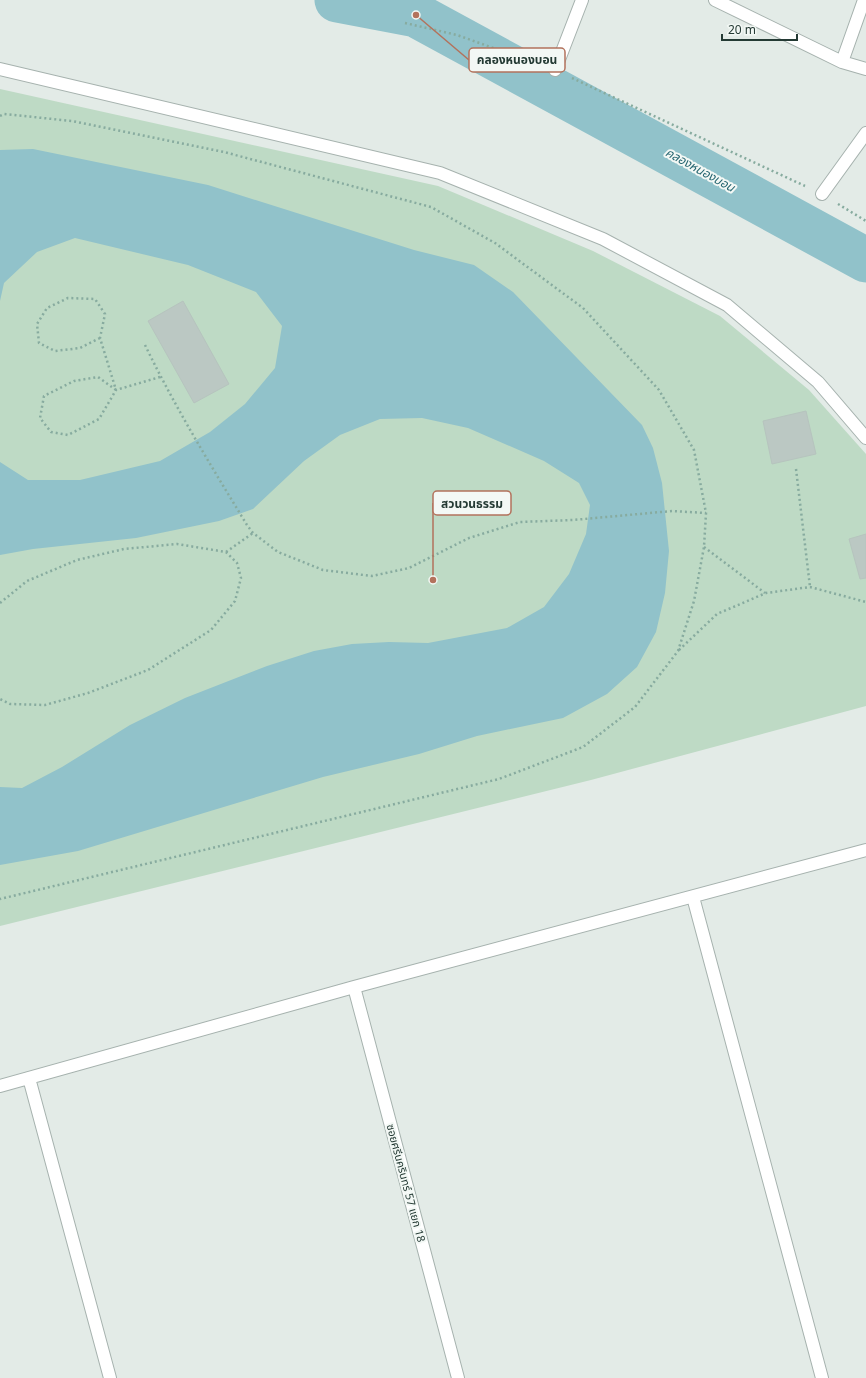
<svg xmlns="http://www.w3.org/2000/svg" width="866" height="1378" font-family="'Noto Sans','Noto Sans Thai',sans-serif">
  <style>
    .green { fill: #bedac5 }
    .water { fill: #91c2ca }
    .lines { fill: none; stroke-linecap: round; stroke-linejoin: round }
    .river { stroke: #91c2ca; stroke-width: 45 }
    .building { fill: #bbc8c3; stroke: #b6c4be }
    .street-casing { stroke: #a6b2ae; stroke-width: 14 }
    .path { stroke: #87ab9f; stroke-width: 2.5; stroke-dasharray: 2 3; stroke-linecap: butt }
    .street { stroke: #fff; stroke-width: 12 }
    .labels { text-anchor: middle; stroke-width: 4; stroke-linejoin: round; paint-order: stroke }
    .street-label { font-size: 11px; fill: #243a34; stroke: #f3f8f5 }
    .water-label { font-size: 12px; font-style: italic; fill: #256570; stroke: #f3f8f5 }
    .leader { fill: none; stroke: #b3725c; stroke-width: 1.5 }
    .callout-dot { fill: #b3725c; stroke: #f3f8f5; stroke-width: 1.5 }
    .callout { fill: #f3f8f5; stroke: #b3725c; stroke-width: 1.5 }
    .callout-label { font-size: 12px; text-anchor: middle; font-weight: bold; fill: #243a34 }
  </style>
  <rect width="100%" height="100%" fill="#e3ebe7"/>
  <path class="green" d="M0 89 438 186 593 251 720 316 809 390 866 454V706L591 780 0 926Z"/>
  <path class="water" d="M33 149 208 185 414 250 474 265 513 292 642 425 653 448 662 483 669 551 665 593 656 632 637 667 607 694 563 718 477 736 419 754 323 777 78 851 0 865V787L22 788 62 767 130 725 185 698 267 666 314 651 352 644 389 642 428 643 507 628 544 607 569 574 586 534 590 505 579 483 544 461 468 428 422 418 380 419 340 435 304 461 253 509 219 521 136 538 33 549 0 555V462L28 480H80L160 461 210 432 245 404 275 368 282 326 256 292 188 265 75 238 37 252 4 283 0 301V150Z"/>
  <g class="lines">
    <path class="river" d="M337 0 416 15 866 260"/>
  </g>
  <path class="building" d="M183 301 229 384 194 403 148 321Z
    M806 411 816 454 772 464 763 421Z
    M866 534V578L860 579 849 539Z"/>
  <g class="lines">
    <defs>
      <path id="street" d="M715 0 842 62 866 69
        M842 62 864 0
        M0 69 440 173 603 239 727 305 818 382 866 438
        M555 70 582 0
        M822 194 866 133
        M693 897 822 1378
        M354 987 458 1378
        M29 1078 110 1378
        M0 1086 354 987 866 850"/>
    </defs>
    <use href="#street" class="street-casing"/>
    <path class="path" d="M405 23 457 35 538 64
      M572 78 805 186
      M0 116 4 114 72 121 224 152 431 207 495 243 583 308 659 390 694 450 706 513 704 547 694 601 678 651 635 707 583 747 499 779 0 899
      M838 204 866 221
      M100 338 80 348 55 351 39 343 37 324 47 308 68 298 95 299 105 314 100 338 116 390
      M145 345C175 407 211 466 247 525L253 533 278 552 323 570 372 576 409 568 469 538 520 522 573 520 672 511 706 513
      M116 390 98 377 74 381 44 396 40 418 51 432 68 435 99 419 116 390 160 377
      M796 469 810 587
      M704 547 765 593
      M226 552 253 533
      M0 603 27 581 77 560 124 549 177 544 226 552 237 563 241 578 235 601 211 630 148 670 88 693 45 705 10 704 0 699
      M679 650 717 614 766 593 810 587 866 602"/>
    <use href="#street" class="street"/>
  </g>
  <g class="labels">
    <g class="street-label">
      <text transform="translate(406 1183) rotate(75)" y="4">ซอยศรีนครินทร์ 57 แยก 18</text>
    </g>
    <g class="water-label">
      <text transform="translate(700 170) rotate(29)" y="4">คลองหนองบอน</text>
    </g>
  </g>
  <path class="leader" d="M416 15L469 60M433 580L433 503"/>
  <g class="callout-dot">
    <circle cx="416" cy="15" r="4"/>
    <circle cx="433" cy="580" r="4"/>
  </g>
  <g class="callout">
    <rect x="469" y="48" width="96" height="24" rx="4"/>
    <rect x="433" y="491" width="78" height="24" rx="4"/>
  </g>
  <g class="callout-label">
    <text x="517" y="64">คลองหนองบอน</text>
    <text x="472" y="508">สวนวนธรรม</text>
  </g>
  <path d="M722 34v6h75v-6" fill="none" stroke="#243a34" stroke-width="2"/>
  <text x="728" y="34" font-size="12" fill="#243a34" stroke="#f3f8f5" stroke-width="3" paint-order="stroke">20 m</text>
</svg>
